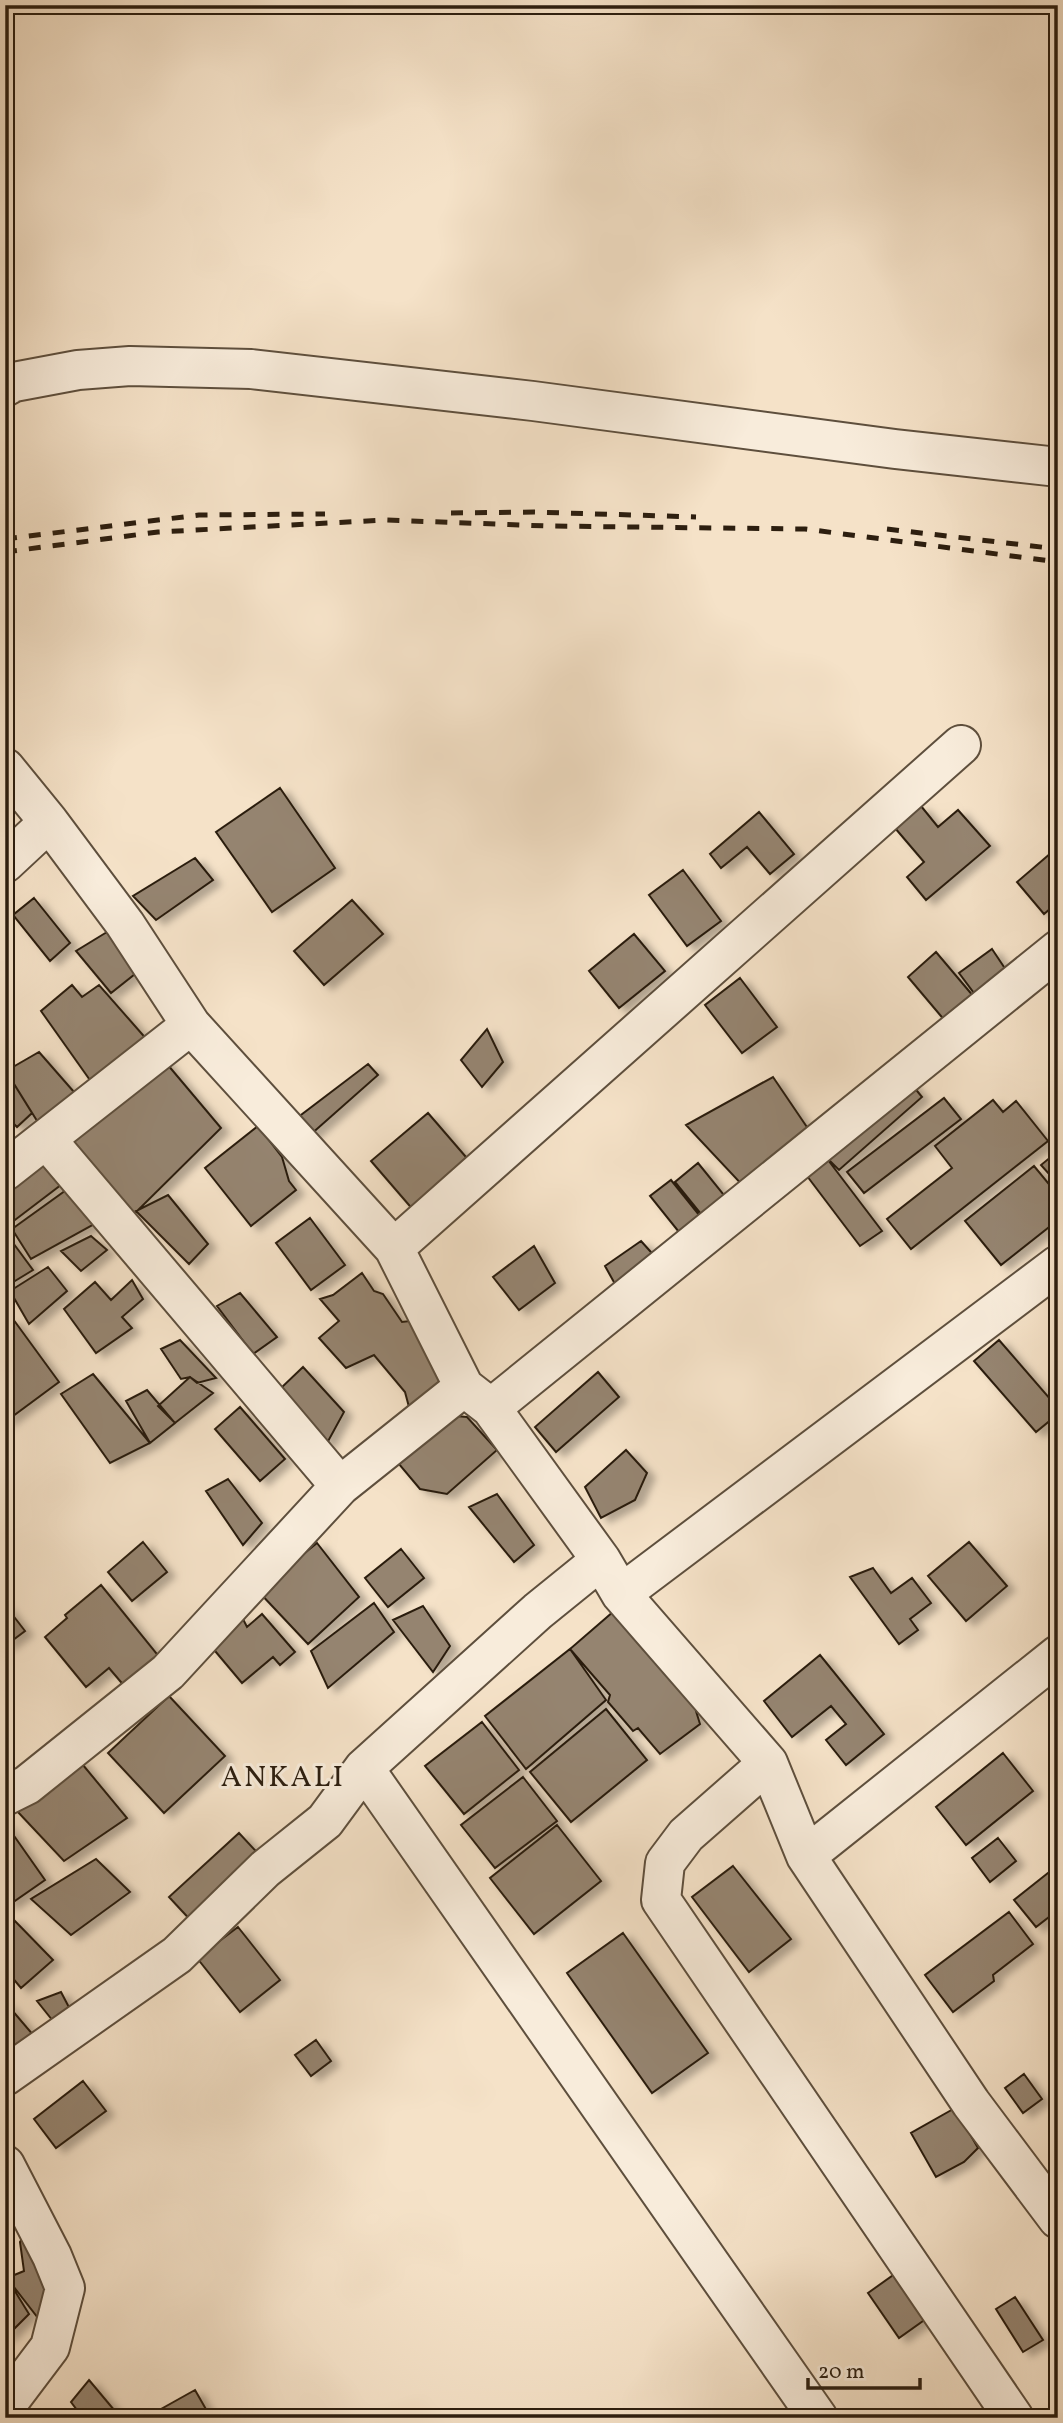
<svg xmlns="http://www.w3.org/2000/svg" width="1063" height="2423" font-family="Vollkorn,serif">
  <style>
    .building { fill: #95846f; stroke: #2c1e0f; stroke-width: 2; filter: url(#shadow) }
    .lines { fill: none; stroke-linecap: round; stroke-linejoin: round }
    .minor-casing { stroke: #5e4f3d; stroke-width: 42 }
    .minor { stroke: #f8ecdb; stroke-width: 38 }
    .rail { stroke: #2c1e0f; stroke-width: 5; stroke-dasharray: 12 12; stroke-linecap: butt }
    .labels { text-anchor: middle; stroke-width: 6; stroke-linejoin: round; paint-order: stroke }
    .quarter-label { font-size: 30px; letter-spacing: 2px; fill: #2c1e0f; stroke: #f8ecdb }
  </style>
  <defs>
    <filter id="shadow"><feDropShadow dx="8" dy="4.5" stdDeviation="3.5" flood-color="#0004"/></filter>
  </defs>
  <rect width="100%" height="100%" fill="#f5e2c8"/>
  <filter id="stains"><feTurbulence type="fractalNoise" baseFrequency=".00286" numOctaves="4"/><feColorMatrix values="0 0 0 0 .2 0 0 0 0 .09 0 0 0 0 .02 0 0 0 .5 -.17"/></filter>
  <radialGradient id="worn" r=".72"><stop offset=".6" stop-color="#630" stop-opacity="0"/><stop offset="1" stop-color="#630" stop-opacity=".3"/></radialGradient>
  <path class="building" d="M280 788 335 868 272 912 216 832Z
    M921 806 938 827 958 810 990 846 926 900 907 877 924 862 895 828Z
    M759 812 794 854 770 874 747 847 721 868 710 854Z
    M1058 847V902L1044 914 1017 882Z
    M195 858 213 880 156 920 133 896Z
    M683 870 721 921 687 946 649 895Z
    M34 898 70 943 50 961 13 915Z
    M352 900 383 934 324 985 294 951Z
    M107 932 135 974 111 993 76 951Z
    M634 934 665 971 619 1008 589 971Z
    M992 949 1006 970 974 993 959 973Z
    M936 952 974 997 946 1022 908 977Z
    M740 978 777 1027 742 1053 705 1005Z
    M72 985 82 997 99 985 149 1042 97 1090 41 1011Z
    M487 1029 503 1062 482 1087 461 1060Z
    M39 1052 81 1100 44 1132 6 1071Z
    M162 1058 221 1128 124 1224 60 1143Z
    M368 1064 378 1075 309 1136 297 1118Z
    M773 1077 813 1136 746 1189 686 1125Z
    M909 1081 922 1097 839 1170 825 1156Z
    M14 1084 32 1113 17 1127 5 1115V1089Z
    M944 1098 961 1119 864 1193 847 1172Z
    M993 1100 1003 1112 1016 1101 1048 1141 911 1249 887 1219 952 1168 935 1146Z
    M428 1113 472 1164 415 1212 371 1161Z
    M258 1126 282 1157 289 1181 296 1190 251 1226 205 1168Z
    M48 1150 70 1178 11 1223 5 1217V1184Z
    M1058 1151V1184L1041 1165Z
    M825 1156 882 1231 860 1246 804 1172Z
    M698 1163 728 1200 705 1219 675 1182Z
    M1034 1166 1058 1195V1220L1001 1265 965 1221Z
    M671 1180 708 1226 687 1242 650 1196Z
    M76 1183 100 1221 31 1259 12 1229Z
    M168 1195 208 1244 189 1264 136 1211Z
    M310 1218 345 1265 311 1290 276 1243Z
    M5 1232 33 1270 5 1287Z
    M91 1236 107 1250 81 1271 61 1251Z
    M641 1241 659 1261 620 1293 605 1266Z
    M534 1246 555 1283 519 1310 493 1277Z
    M48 1267 67 1291 29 1324 10 1291Z
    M362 1273 374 1291 383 1294 402 1322 410 1321 454 1392 413 1422 405 1392 374 1355 346 1368 319 1338 339 1321 320 1299 333 1295Z
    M132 1280 143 1299 122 1317 132 1328 96 1353 64 1309 95 1282 111 1300Z
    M240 1293 277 1337 253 1354 217 1306Z
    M13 1319 59 1382 5 1422V1324Z
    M180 1340 216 1378 197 1383 190 1377 181 1379 161 1349Z
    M999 1340 1058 1408V1414L1036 1432 974 1361Z
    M303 1367 344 1412 326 1445 281 1388Z
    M598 1372 619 1397 556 1452 535 1427Z
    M93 1374 150 1443 110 1463 61 1394Z
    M190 1377 213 1393 175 1423 158 1406Z
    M147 1390 175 1423 150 1443 126 1401Z
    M240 1407 285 1459 260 1481 215 1429Z
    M444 1415 467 1417 497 1450 447 1494 420 1489 393 1457Z
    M626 1450 647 1473 635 1500 601 1518 585 1487Z
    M228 1479 262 1523 243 1545 206 1491Z
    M497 1494 534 1545 514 1562 469 1507Z
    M143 1542 167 1572 132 1601 108 1572Z
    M969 1542 1007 1586 966 1621 928 1576Z
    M317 1543 359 1597 308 1644 258 1591Z
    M401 1549 424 1578 388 1607 365 1578Z
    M873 1568 891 1593 912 1578 931 1603 910 1619 918 1630 899 1644 850 1577Z
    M101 1585 161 1659 126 1688 109 1668 86 1687 45 1637 67 1618 65 1615Z
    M374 1603 394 1632 328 1688 311 1651Z
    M5 1605 25 1631 5 1646Z
    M621 1605 705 1704 696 1711 700 1724 660 1754 638 1728 633 1731 608 1702 610 1695 570 1649Z
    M423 1606 450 1646 433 1672 393 1620Z
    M262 1614 295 1652 280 1665 273 1657 242 1683 210 1645 242 1617 247 1627Z
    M570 1649 606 1700 526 1769 485 1716Z
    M820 1655 884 1734 846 1765 826 1740 846 1724 831 1706 792 1737 764 1701Z
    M169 1696 225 1756 164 1813 108 1753Z
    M606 1709 647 1760 571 1822 530 1772Z
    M482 1722 519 1770 464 1814 425 1766Z
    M1003 1753 1033 1791 966 1845 936 1807Z
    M78 1759 127 1818 64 1861 17 1811Z
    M523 1777 557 1821 495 1868 461 1825Z
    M5 1823 45 1880 9 1905 5 1898Z
    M557 1825 601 1881 534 1934 490 1878Z
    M239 1833 265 1861 195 1925 169 1897Z
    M998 1838 1016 1861 990 1882 972 1858Z
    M96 1859 130 1892 71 1935 31 1899Z
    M1058 1865V1910L1036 1927 1014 1900Z
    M733 1866 791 1939 749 1972 692 1897Z
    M1009 1912 1033 1944 993 1975 994 1981 953 2012 925 1975Z
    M13 1919 53 1960 21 1988 5 1969V1923Z
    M238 1927 280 1980 240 2012 197 1958Z
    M623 1933 708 2053 652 2093 567 1973Z
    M61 1992 73 2015 57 2026 37 2001Z
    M5 2002 40 2043 5 2066Z
    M316 2040 331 2061 311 2076 295 2055Z
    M1024 2074 1042 2099 1023 2113 1005 2088Z
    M83 2081 106 2111 56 2148 34 2119Z
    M955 2108 978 2148 964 2162 936 2177 911 2133Z
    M25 2234 56 2291 38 2318 7 2278 24 2271 20 2242Z
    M906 2266 937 2311 899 2338 868 2293Z
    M5 2275 29 2314 5 2338Z
    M1015 2297 1043 2340 1023 2352 996 2309Z
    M89 2380 120 2417 119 2418H83L71 2402Z
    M195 2390 211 2418H145Z"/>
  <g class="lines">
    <defs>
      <path id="minor" d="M5 387 14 382 78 370 130 366 251 369 533 401 895 449 1058 467
        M5 768 49 822 5 863
        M49 822 125 924 191 1025 394 1248 464 1387 491 1408 601 1560 621 1594 768 1763 806 1856 971 2103 1058 2219
        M46 1139 340 1486
        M5 1171 191 1025
        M394 1248 961 745
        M491 1408 1058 950
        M621 1594 1058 1265
        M768 1763 686 1835 665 1863 661 1900 1014 2418
        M364 1768 818 2418
        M5 1796 27 1785 168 1672 340 1486 464 1387
        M806 1856 1058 1655
        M5 2076 177 1955 265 1869 325 1821 364 1768 538 1611 601 1560
        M5 2165 52 2256 65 2288 50 2347 10 2400 5 2417"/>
    </defs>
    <use href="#minor" class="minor-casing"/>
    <use href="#minor" class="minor"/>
    <path class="rail" d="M451 513 534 512 696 517
      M887 529 1058 549
      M5 539 199 515 325 514
      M5 552 158 532 385 520 548 526 805 529 1058 562"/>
  </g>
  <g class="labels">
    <g class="quarter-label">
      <text x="283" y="1786">ANKALI</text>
    </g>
  </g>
  <rect width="1063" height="2423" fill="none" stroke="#f5e2c8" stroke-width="28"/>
  <rect x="7" y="7" width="1049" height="2409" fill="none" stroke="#2c1e0f" stroke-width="3.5"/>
  <rect x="14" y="14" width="1035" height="2395" fill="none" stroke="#2c1e0f" stroke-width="2"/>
  <path d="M808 2378v10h112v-10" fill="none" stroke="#2c1e0f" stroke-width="3.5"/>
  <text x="818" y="2378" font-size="21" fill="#2c1e0f" stroke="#f8ecdb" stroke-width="5" paint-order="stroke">20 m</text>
  <rect width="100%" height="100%" filter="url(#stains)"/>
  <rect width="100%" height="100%" fill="url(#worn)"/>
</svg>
